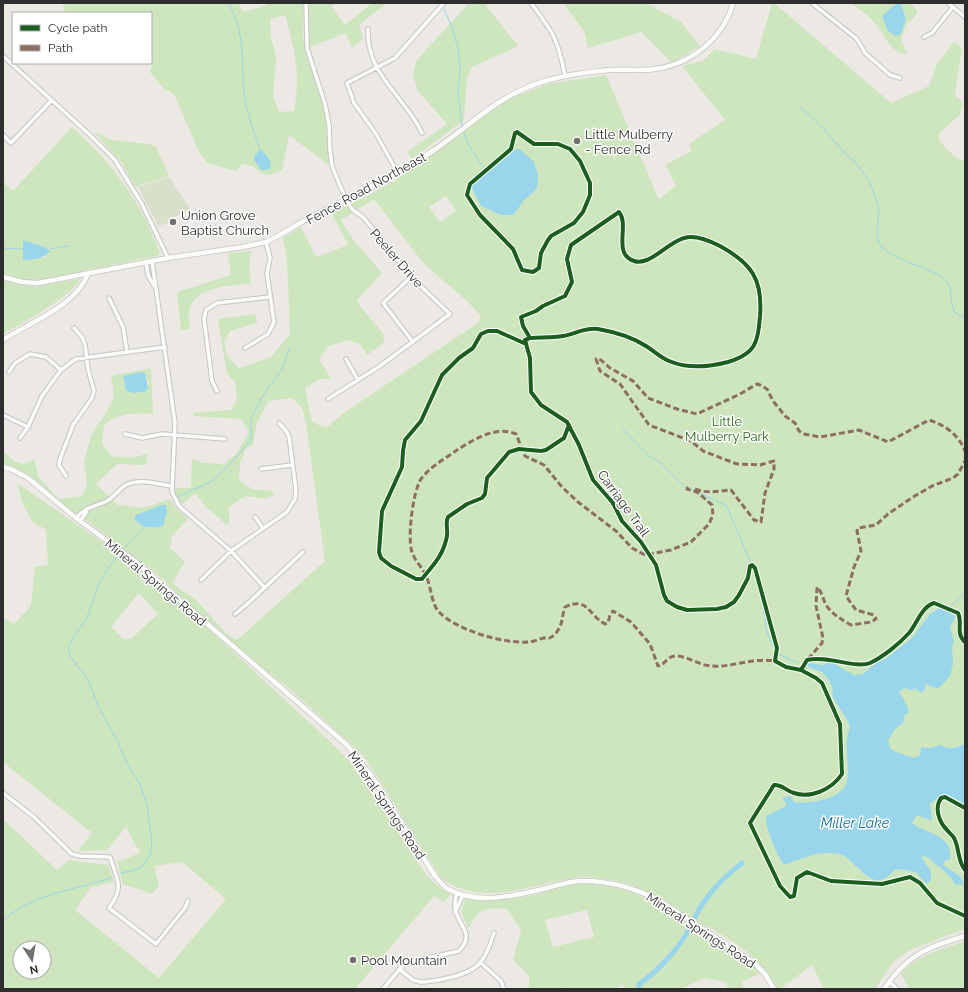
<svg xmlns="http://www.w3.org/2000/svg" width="968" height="992" font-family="Raleway,sans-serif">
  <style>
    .green { fill: #cee6be; fill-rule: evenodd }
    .cemetery { fill: #d8e0cc }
    .water { fill: #99d6ec }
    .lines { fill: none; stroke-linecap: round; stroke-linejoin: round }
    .stream { stroke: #99d6ec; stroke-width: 1 }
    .river { stroke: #99d6ec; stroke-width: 5 }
    .street-casing { stroke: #c5c4c5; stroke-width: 5.5 }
    .secondary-casing { stroke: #c5c4c5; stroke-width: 6 }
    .street { stroke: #fcfcfb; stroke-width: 3.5 }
    .secondary { stroke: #fcfcfb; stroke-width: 4.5 }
    .quiet { stroke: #8d6e63; stroke-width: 3; stroke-dasharray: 6 3; stroke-linecap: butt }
    .cycleway-casing { stroke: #fff; stroke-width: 6 }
    .cycleway { stroke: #1b5e20; stroke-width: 4 }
    .poi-dot { fill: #706f6e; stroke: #fff; stroke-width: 1.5 }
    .labels { text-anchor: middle; stroke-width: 3; stroke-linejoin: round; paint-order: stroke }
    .poi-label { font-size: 13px; fill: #2e2e2e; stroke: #fff; text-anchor: start }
    .street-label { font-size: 13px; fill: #2e2e2e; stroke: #fff }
    .park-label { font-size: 13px; fill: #2c6e1b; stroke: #fff }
    .water-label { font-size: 14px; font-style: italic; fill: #0d6fa3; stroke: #fff }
  </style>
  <rect width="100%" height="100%" fill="#ece8e4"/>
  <path class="green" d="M62 3H239L243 12 266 6V3H303V36L306 54 323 104 326 122 329 165 289 135 282 170C257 183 261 164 242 164L236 171 207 163 199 152 174 94 164 89 150 72 152 64 151 13H66ZM285 15C295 52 301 73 294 111L279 112 273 96 276 57 271 37 270 19Z
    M309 3H337L332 7 345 25 372 3H387L359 25 363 39 352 48 346 33 310 47 315 62 312 63 306 38 309 31Z
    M469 3H484L518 46 472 67 467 77 464 120 412 159 407 152 447 124 418 91 413 75 416 61Z
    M563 3H646L681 22 700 46 672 63 641 32 588 48 584 31Z
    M772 3H774L891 103 929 86 936 66 954 41 962 48 955 95 963 102 960 115 939 133V141L954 156 965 162V929L912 949 894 961 875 989H824L812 965 780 989H777C761 957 734 941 703 925 673 909 650 888 617 881 604 879 586 876 574 878 535 884 484 906 447 882 441 879 437 872 433 866L364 756 291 690 233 645 154 572 77 513H72C52 495 30 469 3 464V451L15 462 24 464 34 459 39 478 59 499 82 496 87 484 84 462 91 435 105 415 114 397 111 376 151 368 153 414C135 413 118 413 104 425L102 443 111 456 131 458 147 454 146 465 117 464 96 484 118 505 144 508 170 499 175 507 188 519 172 536 170 548 185 562 173 582C179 591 190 594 197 601 211 615 220 631 237 640L325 561 306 423 302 408 292 398 268 401 256 425 253 445 246 448 240 463 239 480 252 489 272 491 274 495 266 499 245 496 229 507V523L227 525 207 508 195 493 182 505 176 497 174 488H191L192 459 203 463 224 464 237 453 249 432 241 419 193 416V413L231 410 237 398 235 382 227 374 218 319 256 314 257 323 230 331 224 341 227 356 239 368 271 357 290 334 287 258 283 238 301 227 316 257 348 245 331 212 365 197 396 180 506 100 548 84 606 75 659 200 676 185 665 165 692 151 689 144 725 120 682 66 703 61 715 49 756 59ZM446 196 456 211 440 222 429 207ZM374 199 424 264 467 301 481 316 478 323 345 412 326 428 312 422 305 388 320 379H331L319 359 328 346 348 340 360 344 367 355 384 342 383 333 359 305 357 300 382 273 354 241 341 220ZM145 373 149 383 145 392 131 393 126 390 123 376Z
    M851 3H899L882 16 906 19 901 3 911 4 917 10V14L906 25 901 39 907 55C887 51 886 34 873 21 867 14 858 9 851 3Z
    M72 127C112 163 141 201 160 253L158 256C133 260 108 266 83 271 54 278 33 287 3 273V182L13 191ZM23 240 50 249 45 257 23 259Z
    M94 132 112 140 149 144 156 147 169 176 135 187 122 163Z
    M251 251 249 266 251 283C231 286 190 286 189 314 188 319 190 324 190 329L181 330 177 292 231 275 228 253Z
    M79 279C80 292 15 327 3 334V280L34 287Z
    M17 483 108 546 176 599 325 737 354 766 427 876C434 882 442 890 451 894 475 905 513 900 538 894 550 891 564 885 576 884 627 880 669 910 710 935 727 946 748 958 762 973L741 982 744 989H729L725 982 704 978 681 989H627L622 984 616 989H569L567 987 565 989H529V976L513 960 521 930 507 909C486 908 478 907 469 929 464 919 457 911 466 900L450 895 444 902 434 896 355 989H3L4 820 57 870 69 860 108 865 114 882 91 887 75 910 159 978 226 899 182 862 154 866 159 885 152 894 123 884 117 862 140 853 126 827 107 850 78 851 92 833 3 762V617L14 624 31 606 35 567 48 565 46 530 32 521 22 502ZM139 593 158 614 131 639H123L111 627ZM587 910 594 937 553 947 545 920ZM20 948H44V972H20Z
    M965 941V989H909L901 974C916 955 943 949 965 941Z"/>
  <path class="cemetery" d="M169 177 190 209 168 221V223L158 226 138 187Z"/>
  <path class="water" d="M901 3 906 19 901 34 896 36 888 31 882 16 896 4Z
    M516 149H520L534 162 538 175V183L536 190 524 200 515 213 512 215H501L481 206 471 186Z
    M260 150C266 153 273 162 270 169L261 170 254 160V156Z
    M23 240 47 248 50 251C44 259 32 260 23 260Z
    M141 372 145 373 148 388 145 392 132 393 126 390 123 376Z
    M162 505H166L167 512 163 526C152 528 141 529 134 518L136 515Z
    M942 607 949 610 955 617 950 627 954 641 952 647 953 664 950 676 939 688 932 687 926 683 925 689 922 693 914 688 912 691 905 688 899 692C902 696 909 709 909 713L905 714 903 723 895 729 888 740 890 748 894 751 913 758 920 755 921 747 929 748 941 745C950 751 956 747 965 744V805L949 795H941L930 804 932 821 917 815 912 823C926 834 953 834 950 859L945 861 943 865 961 877 963 884 955 885 952 879 940 867 936 865 929 858 924 856 922 857C927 869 931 864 931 880L926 884 917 873 902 869 894 870C872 899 857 858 839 854 819 850 803 858 784 865 778 858 764 825 766 816L786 806V803L783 800V798L790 796 794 802C803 804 813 802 822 800 859 791 845 769 847 741 847 734 851 730 849 723L833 698 832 686 826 676 822 672 808 667V663L823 665 831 662 854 675 863 674 878 661 884 660 912 638 930 614 939 608Z"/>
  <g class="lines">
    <path class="stream" d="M228 3C247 32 240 67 245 100 248 117 255 134 260 150
      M444 9 452 27 458 49 460 69 458 94 462 126
      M800 107C815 119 828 133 840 148 846 155 854 160 859 167 867 177 875 193 878 205 882 218 872 232 880 244 893 264 945 268 950 288 951 296 952 305 954 312L965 318
      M464 133C468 146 476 157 484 168
      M3 248 23 249
      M50 249 68 246
      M622 428 649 456 661 463 684 486 726 505 752 565 761 595 767 632 773 647 780 655 799 663
      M178 497 214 480 232 462 251 440V419L262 397 282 369 290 347
      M123 549 145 526
      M951 607 965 592
      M121 873 135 870 143 866 150 855 152 843 147 805 140 784 128 765 118 742 99 708 88 680 70 656 68 648 73 637 86 620 100 581 109 567 117 557 121 556
      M961 883 965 887
      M3 920C38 892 71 891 111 878"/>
    <path class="river" d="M693 921C704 898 722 878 742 863
      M639 989V984C656 973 683 945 690 926"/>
    <defs>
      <path id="street" d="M306 3 307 48 325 104 329 125 330 151 332 166 346 200 353 210 364 218 411 277 450 314 380 366 328 399
        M531 3C553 32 558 39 565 76
        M812 3 857 39 865 53 890 75 900 78
        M948 3 965 17
        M368 29C366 75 404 95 422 133
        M924 37 932 33 953 7
        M3 56 90 135 115 160 142 204 168 258
        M3 135 11 143 51 101
        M398 173 376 134 354 103 347 83 395 58 444 3
        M152 261 175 423 172 492 179 506 231 551 265 588
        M146 263 148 275 154 286
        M411 277 383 303 413 342
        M109 298 123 327 127 352
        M245 348 268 334 274 322 267 274 270 258 266 242
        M346 359 358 380
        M9 372 15 363 30 354 46 357 61 370
        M217 391 212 381 204 319 206 310 217 303 270 297
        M3 415 28 427
        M125 434 142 438 162 434 225 439
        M20 438 28 427 42 396 61 370 76 359 165 347
        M261 469 292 465
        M66 476 59 465 60 459 73 425 92 398 94 391 88 369 85 344 82 337 74 328
        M255 517 263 528
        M76 518C85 507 94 507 107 501 114 497 119 489 126 485 138 478 158 484 171 486
        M80 521 86 513V509
        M201 580 231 551 287 512 295 499 296 490 289 436 286 431 279 423
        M235 614 245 606 303 552
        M3 793 34 817 72 854 79 856 110 857C117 880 125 887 109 908L156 944 185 908 188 901
        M455 912 463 895
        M481 963 501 981 504 989
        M399 969 413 980 420 982C429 982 439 980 448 978 479 971 485 962 494 933
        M889 981 897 989
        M383 989 405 963 459 951C476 933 458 927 455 908 454 903 456 898 457 893"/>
      <path id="secondary" d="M3 277 22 282 38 283 168 258 243 247 266 242C281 235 296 225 311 217 350 197 390 179 428 154 467 129 496 96 542 82 564 75 587 72 610 70 625 69 640 71 655 69 691 64 723 39 733 3
        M3 340C31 321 74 308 88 274
        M3 467 13 470 28 478 76 518 136 562 347 745 373 778 435 876C439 880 443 886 448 889 476 905 514 896 543 889 555 886 567 882 579 881 609 880 637 888 663 903L753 962 765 974 774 989
        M884 989C907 955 927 947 965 936"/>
    </defs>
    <use href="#street" class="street-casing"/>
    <use href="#secondary" class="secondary-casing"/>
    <use href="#street" class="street"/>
    <use href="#secondary" class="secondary"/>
    <path class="quiet" d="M688 487 687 489 697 492 712 505 713 515 709 524 691 542 671 550 645 555 632 548 616 531 578 502 562 487 544 465 525 456 516 434C495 425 471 441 454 452 443 460 430 467 421 479 413 491 407 538 412 552 415 562 424 569 427 578 431 588 432 605 439 612 458 631 504 644 530 642 535 641 539 639 544 638 548 638 550 639 553 636 564 626 561 618 565 607 588 596 588 615 605 624L608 623 610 615 613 611 631 622 650 644 658 666C665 665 667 656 676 656 688 656 698 665 711 666 731 668 753 657 775 661
      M695 489C707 494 719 491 731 490L754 520 761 522 765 493 774 469V461L760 465 737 464 703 451 691 441 649 425 620 384 600 371 596 359 601 360 610 368 633 381 648 398 677 409 697 414 740 394 757 384 760 385 767 389 773 401 785 416 795 423 799 431 804 434 820 437 859 430 888 442 929 420C945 425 959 435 965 451
      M808 659 822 643 823 638 816 606 817 587C822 592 823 599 826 605 833 615 841 619 851 625L871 622 876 619 874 615 856 610 846 596 854 567 861 551 857 531 858 528 876 525 888 514 913 497 932 486 953 478 958 474 965 461"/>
    <defs>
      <path id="cycleway" d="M517 132 534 144H558L570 149 580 161 590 183V195L583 212 574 223 551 236 548 240 541 253 539 268 533 272 522 270 513 249 480 215 467 195 470 184 511 149 515 133Z
        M619 212C630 225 612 254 634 261 652 267 670 237 691 237 700 237 712 242 720 246 751 263 763 279 760 316 759 325 759 335 755 343 751 353 738 359 728 362 709 367 688 369 669 361 660 357 654 351 646 346 632 337 615 332 598 329 585 327 575 334 563 336 552 338 541 337 530 338L523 326 521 317 536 311 543 306 565 296 572 282 567 259 571 245Z
        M528 339 525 340 530 358 531 392 541 405 567 422 579 445 593 480 613 503 622 521 641 542 656 565 664 595 667 601 677 607 687 610 717 609 726 607 734 602 739 595 748 578 750 566 752 565 755 568 777 648 775 661 786 667 801 670
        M526 344 497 331H488L481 334 473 348 459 358 442 375 421 421 405 440 403 451 402 467 382 511 379 552 381 558 391 566 416 579H422C434 564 443 556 447 536 448 530 445 523 448 517L467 504 482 498 485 494 487 478 509 452 519 449 541 451 546 450 564 438 569 425
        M965 642C955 633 963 623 958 613L934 603C921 607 917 624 909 633 899 644 883 657 870 663 856 669 827 655 807 660L801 670 816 678 822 683 840 724 842 774C832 789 811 799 794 793 786 791 782 784 774 785L750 823 780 886 790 897 794 896 797 878 807 872 831 881 882 884 910 877 920 883 937 903 965 916
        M965 808 945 797 941 798C934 808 939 822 947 830 950 834 954 836 955 840 959 849 958 862 965 870"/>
    </defs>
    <use href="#cycleway" class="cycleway-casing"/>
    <use href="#cycleway" class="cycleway"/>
  </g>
  <g class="poi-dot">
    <circle cx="577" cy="141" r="4"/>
    <circle cx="173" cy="222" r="4"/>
    <circle cx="353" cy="960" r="4"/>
  </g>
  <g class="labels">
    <g class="poi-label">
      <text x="585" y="139">Little Mulberry<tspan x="585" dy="15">- Fence Rd</tspan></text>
      <text x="181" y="220">Union Grove<tspan x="181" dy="15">Baptist Church</tspan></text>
      <text x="361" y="965">Pool Mountain</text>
    </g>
    <g class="street-label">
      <text transform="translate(366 188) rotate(-29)" y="5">Fence Road Northeast</text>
      <text transform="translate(397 258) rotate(49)" y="5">Peeler Drive</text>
      <text transform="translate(624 503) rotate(54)" y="5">Carriage Trail</text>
      <text transform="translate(156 582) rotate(40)" y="5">Mineral Springs Road</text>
      <text transform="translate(387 805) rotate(56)" y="5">Mineral Springs Road</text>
      <text transform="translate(701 930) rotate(33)" y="5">Mineral Springs Road</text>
    </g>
    <g class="park-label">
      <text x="727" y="426">Little<tspan x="727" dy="15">Mulberry Park</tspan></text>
    </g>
    <g class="water-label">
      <text x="855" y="828">Miller Lake</text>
    </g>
  </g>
  <rect width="968" height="992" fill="none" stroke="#2e2e2e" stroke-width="8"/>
  <rect x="12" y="12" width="140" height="52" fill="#ffffff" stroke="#ababab"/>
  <rect x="20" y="25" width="20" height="6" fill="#1b5e20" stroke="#ababab"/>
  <text x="48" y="32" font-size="12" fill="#2e2e2e">Cycle path</text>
  <rect x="20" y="45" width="20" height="6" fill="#8d6e63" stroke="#ababab"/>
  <text x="48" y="52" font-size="12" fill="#2e2e2e">Path</text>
  <g transform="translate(32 960) rotate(168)"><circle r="19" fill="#ffffff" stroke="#ababab"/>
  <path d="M0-3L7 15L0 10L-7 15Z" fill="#706f6e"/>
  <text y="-6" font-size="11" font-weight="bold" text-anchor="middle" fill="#2e2e2e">N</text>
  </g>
</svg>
